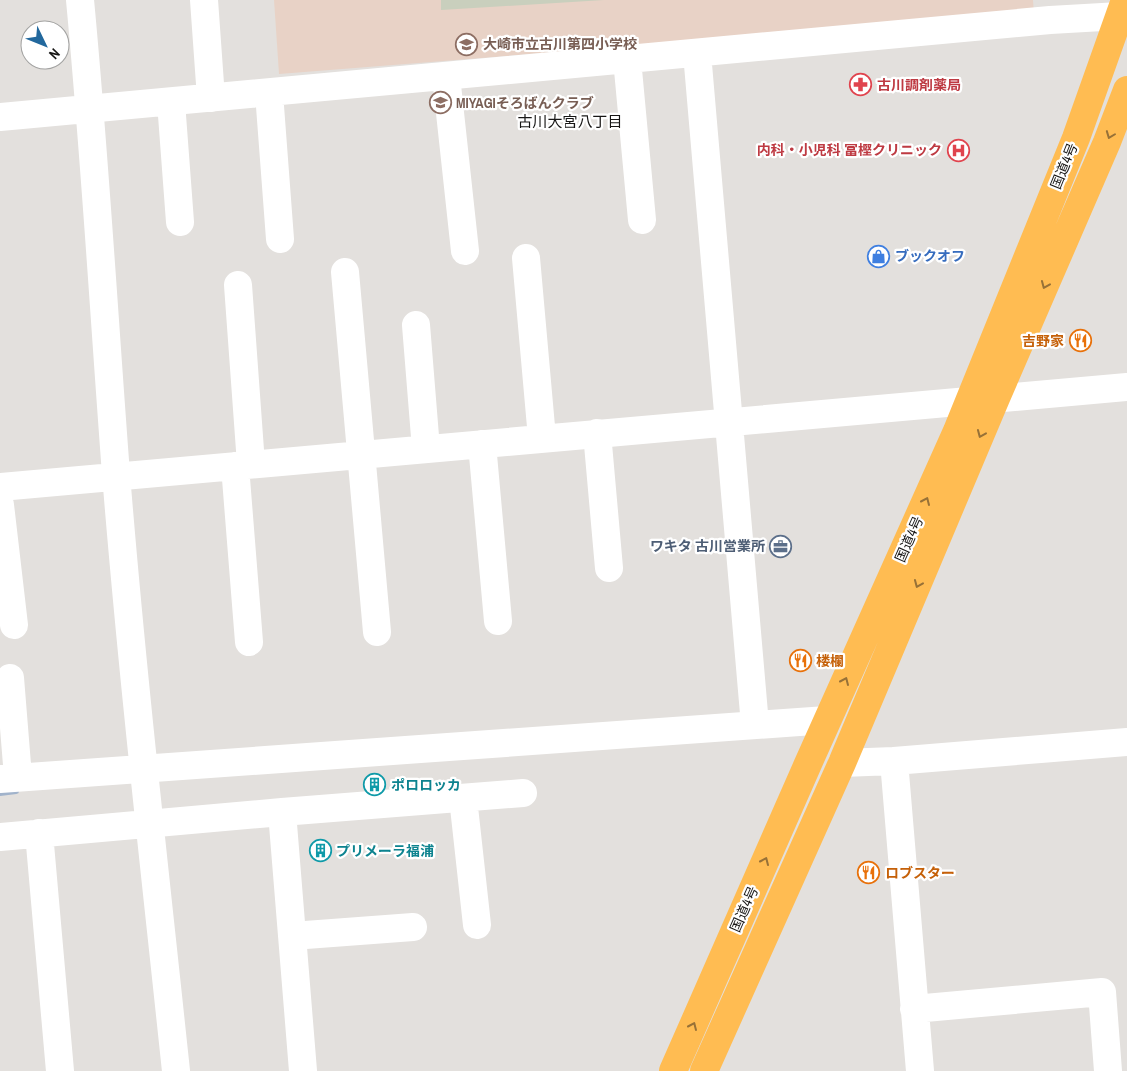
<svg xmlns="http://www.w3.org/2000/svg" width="1127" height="1071" font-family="'Archivo Narrow','Noto Sans JP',sans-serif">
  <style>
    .education { fill: #e8d2c6 }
    .green { fill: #c9cfbd }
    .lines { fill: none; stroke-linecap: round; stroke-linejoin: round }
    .stream { stroke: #a1b3cb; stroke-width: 6 }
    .minor { stroke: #fff; stroke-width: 28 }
    .highway { stroke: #ffbc52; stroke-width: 28 }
    .oneway { stroke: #977137 }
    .labels { text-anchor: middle; stroke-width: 4.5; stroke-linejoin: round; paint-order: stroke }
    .education-label { font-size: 14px; font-weight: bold; fill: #785e54; stroke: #fff; text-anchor: start }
    .health-label { font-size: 14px; font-weight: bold; fill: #be3a42; stroke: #fff; text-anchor: start }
    .street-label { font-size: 14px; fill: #171615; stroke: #fff }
    .shop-label { font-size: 14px; font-weight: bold; fill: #366cbe; stroke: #fff; text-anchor: start }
    .food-label { font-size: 14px; font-weight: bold; fill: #c56008; stroke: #fff; text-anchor: start }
    .service-label { font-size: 14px; font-weight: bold; fill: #4e5e75; stroke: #fff; text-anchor: end }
    .culture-label { font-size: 14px; font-weight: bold; fill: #0d838f; stroke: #fff; text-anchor: start }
    .neighbourhood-label { font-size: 15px; fill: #171615; stroke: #fff }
  </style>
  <rect width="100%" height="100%" fill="#e3e0dd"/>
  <path class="education" d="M274 0H1033L1034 14 279 74Z"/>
  <path class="green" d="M441 0H604L441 10Z"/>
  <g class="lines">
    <path class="stream" d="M0 793 16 791"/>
    <path class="minor" d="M80 0C95 158 104 316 116 474 132 673 155 872 176 1071
      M204 0 211 98
      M697 53 755 725
      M627 59 642 220
      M446 76 465 251
      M269 93 280 239
      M171 102 180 222
      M0 117 1050 20 1120 16
      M526 258 542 438
      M345 272 377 632
      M238 285 251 464
      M416 325 426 449
      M597 433 609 568
      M482 444 498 621
      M235 466 249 642
      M0 487 1127 387
      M0 505 14 625
      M10 678 18 777
      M894 761 920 1071
      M842 763 894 761 1127 742
      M0 779 827 720
      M463 798 477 925
      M282 812 523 793
      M39 833 60 1071
      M0 837 282 812 303 1071
      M292 936 413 927
      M914 1009 1102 992 1108 1071"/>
    <path class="highway" d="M673 1071 807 766 957 431 1076 138 1125 0
      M704 1071 842 763 996 398 1107 142 1127 90"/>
  </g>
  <defs><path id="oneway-chevron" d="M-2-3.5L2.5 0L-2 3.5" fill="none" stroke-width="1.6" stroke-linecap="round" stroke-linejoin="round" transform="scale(1.25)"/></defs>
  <g class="oneway">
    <use href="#oneway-chevron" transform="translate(1110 135) rotate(111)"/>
    <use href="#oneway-chevron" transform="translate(1045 285) rotate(113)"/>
    <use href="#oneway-chevron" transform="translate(981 434) rotate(113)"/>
    <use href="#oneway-chevron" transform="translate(926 501) rotate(-66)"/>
    <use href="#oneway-chevron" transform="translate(918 584) rotate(113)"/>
    <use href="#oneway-chevron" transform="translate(845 681) rotate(-66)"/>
    <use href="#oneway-chevron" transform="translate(765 861) rotate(-66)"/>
    <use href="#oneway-chevron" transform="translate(693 1026) rotate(-66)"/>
  </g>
  <defs>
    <symbol id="school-ring" viewBox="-11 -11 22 22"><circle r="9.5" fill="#fff" stroke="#8d6e63" stroke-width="1.5"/><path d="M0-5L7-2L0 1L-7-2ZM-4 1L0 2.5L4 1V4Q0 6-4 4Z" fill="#8d6e63"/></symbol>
    <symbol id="pharmacy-ring" viewBox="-11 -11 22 22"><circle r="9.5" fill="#fff" stroke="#e0444e" stroke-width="1.5"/><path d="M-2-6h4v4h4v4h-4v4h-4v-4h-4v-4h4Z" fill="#e0444e"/></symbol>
    <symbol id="hospital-ring" viewBox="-11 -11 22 22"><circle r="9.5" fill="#fff" stroke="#e0444e" stroke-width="1.5"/><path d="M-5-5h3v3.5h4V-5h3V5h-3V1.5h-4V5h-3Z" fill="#e0444e"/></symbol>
    <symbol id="shop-ring" viewBox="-11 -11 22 22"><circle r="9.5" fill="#fff" stroke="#3f7fe0" stroke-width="1.5"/><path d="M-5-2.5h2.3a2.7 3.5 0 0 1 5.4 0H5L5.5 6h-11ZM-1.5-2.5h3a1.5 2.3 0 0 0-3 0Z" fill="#3f7fe0"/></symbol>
    <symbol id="restaurant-ring" viewBox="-11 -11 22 22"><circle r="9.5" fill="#fff" stroke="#e8710a" stroke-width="1.5"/><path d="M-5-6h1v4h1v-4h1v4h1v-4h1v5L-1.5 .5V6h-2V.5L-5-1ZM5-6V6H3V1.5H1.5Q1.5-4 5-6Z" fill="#e8710a"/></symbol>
    <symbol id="office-ring" viewBox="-11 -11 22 22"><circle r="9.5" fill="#fff" stroke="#5c6f8a" stroke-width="1.5"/><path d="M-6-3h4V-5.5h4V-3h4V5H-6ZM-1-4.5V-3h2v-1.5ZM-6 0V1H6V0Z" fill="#5c6f8a"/></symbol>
    <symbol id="building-ring" viewBox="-11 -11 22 22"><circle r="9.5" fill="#fff" stroke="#0f9aa8" stroke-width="1.5"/><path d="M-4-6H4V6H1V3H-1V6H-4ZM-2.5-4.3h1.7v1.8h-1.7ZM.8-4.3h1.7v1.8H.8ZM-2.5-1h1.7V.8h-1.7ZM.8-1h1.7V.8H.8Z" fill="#0f9aa8"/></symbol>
  </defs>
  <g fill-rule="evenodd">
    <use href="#school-ring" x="454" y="32" width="25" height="25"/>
    <use href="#pharmacy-ring" x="848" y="72" width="25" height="25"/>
    <use href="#school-ring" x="428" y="90" width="25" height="25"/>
    <use href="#hospital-ring" x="946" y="138" width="25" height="25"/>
    <use href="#shop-ring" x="866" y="244" width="25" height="25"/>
    <use href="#restaurant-ring" x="1068" y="328" width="25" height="25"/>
    <use href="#office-ring" x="768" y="534" width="25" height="25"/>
    <use href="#restaurant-ring" x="788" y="648" width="25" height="25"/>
    <use href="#building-ring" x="362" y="772" width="25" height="25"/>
    <use href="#building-ring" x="308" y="838" width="25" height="25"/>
    <use href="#restaurant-ring" x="856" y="860" width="25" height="25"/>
  </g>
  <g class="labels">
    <g class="education-label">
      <text x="483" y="49">大崎市立古川第四小学校</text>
      <text x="456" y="108">MIYAGIそろばんクラブ</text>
    </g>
    <g class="health-label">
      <text x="877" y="90">古川調剤薬局</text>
      <text x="942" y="155" text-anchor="end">内科・小児科 冨樫クリニック</text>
    </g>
    <g class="street-label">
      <text transform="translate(1064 166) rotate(-68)" y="5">国道4号</text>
      <text transform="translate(909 539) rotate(-66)" y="5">国道4号</text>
      <text transform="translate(744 909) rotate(-66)" y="5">国道4号</text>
    </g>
    <g class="shop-label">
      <text x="895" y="261">ブックオフ</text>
    </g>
    <g class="food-label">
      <text x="1064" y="346" text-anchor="end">吉野家</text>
      <text x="816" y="666">楼欄</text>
      <text x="885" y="878">ロブスター</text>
    </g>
    <g class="service-label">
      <text x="765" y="551">ワキタ 古川営業所</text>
    </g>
    <g class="culture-label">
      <text x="391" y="790">ポロロッカ</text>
      <text x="336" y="856">プリメーラ福浦</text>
    </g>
    <g class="neighbourhood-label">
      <text x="570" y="127">古川大宮八丁目</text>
    </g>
  </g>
  <g transform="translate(45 45) rotate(133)"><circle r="24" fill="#ffffff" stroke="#a2a2a1"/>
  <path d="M0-4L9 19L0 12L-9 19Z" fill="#22689d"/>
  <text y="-8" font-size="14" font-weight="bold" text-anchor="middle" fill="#171615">N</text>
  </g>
</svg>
